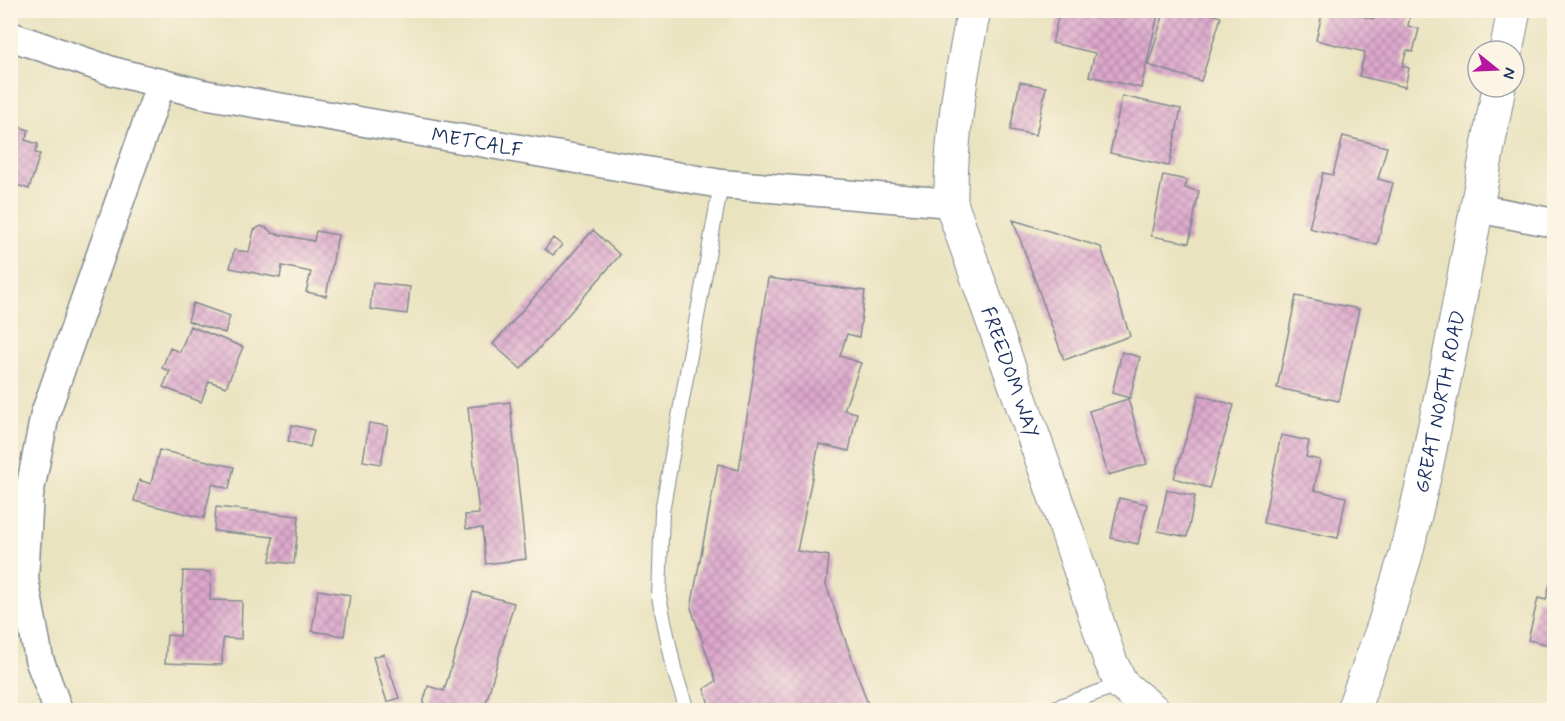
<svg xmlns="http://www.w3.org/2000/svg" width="1565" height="721" font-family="Mynerve,sans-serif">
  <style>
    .building { fill: url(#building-cross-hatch) }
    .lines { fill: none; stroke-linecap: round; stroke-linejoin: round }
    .lane-casing { stroke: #82898f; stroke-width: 16 }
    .street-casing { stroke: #82898f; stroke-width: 31 }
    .secondary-casing { stroke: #82898f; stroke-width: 35 }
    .highway-casing { stroke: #82898f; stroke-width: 35 }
    .lane { stroke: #fff; stroke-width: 14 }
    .street { stroke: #fff; stroke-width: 28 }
    .secondary { stroke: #fff; stroke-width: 33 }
    .highway { stroke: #fff; stroke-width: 33 }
    .labels { text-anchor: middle; stroke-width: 4.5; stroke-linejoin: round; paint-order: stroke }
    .street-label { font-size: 20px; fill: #1b2f5e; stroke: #fcf5e5 }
  </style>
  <defs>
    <pattern id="building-cross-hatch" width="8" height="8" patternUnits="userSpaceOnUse" patternTransform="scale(1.5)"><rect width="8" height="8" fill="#dda8cc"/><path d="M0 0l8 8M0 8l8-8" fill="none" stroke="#b289a9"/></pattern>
  </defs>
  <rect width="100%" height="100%" fill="#fcf5e5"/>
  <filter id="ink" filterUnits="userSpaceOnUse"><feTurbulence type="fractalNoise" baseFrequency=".0167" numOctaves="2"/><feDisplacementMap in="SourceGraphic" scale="12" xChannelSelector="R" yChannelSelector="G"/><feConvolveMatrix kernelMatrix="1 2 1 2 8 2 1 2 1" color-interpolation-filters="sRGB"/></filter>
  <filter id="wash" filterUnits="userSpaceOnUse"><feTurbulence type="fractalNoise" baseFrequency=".008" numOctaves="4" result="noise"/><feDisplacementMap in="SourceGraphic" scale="24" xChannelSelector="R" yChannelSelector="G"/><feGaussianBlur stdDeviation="1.35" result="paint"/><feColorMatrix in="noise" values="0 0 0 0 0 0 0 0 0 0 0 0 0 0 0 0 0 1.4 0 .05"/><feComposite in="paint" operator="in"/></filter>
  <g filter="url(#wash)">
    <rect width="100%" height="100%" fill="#eae3c0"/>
    <g id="blocks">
      <path class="building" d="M1060 10H1159L1141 88 1089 76 1095 53 1052 43Z
        M1165 10H1201L1221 17 1201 81 1148 65Z
        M1323 10H1341L1373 19 1375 10H1411L1408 26 1419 29 1413 52 1407 50 1402 66 1409 68 1405 87 1359 76 1365 52 1316 40Z
        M1020 82 1046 87 1036 135 1010 130Z
        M1122 96 1181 109 1169 166 1110 153Z
        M10 124 29 130 25 140 38 144 35 153 40 154 29 189 10 183Z
        M1343 136 1387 147 1378 179 1393 183 1377 245 1309 228 1323 173 1333 175Z
        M1163 175 1187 180 1185 188 1199 191 1189 243 1151 236Z
        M1013 220 1101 247 1130 336 1064 360Z
        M261 226 268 229 272 233 314 241 316 231 338 235 326 296 306 292 311 272 282 266 280 278 230 268 234 250 249 252 254 230Z
        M593 230 620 255 521 369 493 344Z
        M553 238 562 245 553 255 545 249Z
        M768 278 865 291 859 337 847 334 840 356 861 363 844 410 857 413 849 451 819 444 797 551 829 556 826 585 870 710H711L704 689 716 681 691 608 718 464 739 470Z
        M373 283 410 287 407 314 370 309Z
        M1296 296 1359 309 1339 401 1277 388Z
        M193 303 230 316 225 333 188 321Z
        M190 326 243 347 226 387 209 381 201 402 163 387 170 371 162 368 170 348 180 352Z
        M1122 352 1140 357 1130 398 1112 393Z
        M1199 395 1234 405 1209 488 1174 478Z
        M1128 399 1147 464 1108 475 1089 411Z
        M510 402 526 559 486 564 482 528 466 529 465 515 479 514 468 407Z
        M369 423 388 426 381 464 363 461Z
        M292 425 314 430 310 447 288 441Z
        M1281 435 1309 441 1306 457 1320 460 1314 490 1346 497 1338 538 1263 523Z
        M159 450 234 467 229 489 212 484 204 518 134 501 139 480 151 484Z
        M1167 490 1195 496 1187 537 1158 531Z
        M1119 498 1147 504 1138 544 1111 538Z
        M216 507 299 516 294 564 270 561 273 537 214 531Z
        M1554 565V646L1528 640 1538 598 1546 600Z
        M183 571 211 572 210 600 242 601 241 639 223 638 222 665 165 663 167 635 180 636Z
        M318 590 350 595 344 636 312 631Z
        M473 592 514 603 484 710H444L423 704 428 686 444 691Z
        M384 654 399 698 387 702 373 657Z"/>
    </g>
  </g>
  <g filter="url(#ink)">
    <use href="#blocks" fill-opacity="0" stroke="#82898f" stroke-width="1.5"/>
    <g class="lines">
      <defs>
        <path id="lane" d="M687 710 675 673 659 597 662 511 721 184
          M1049 710 1121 684"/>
        <g id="street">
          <path id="s1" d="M10 36 112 71 203 94 721 184 951 203"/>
          <path d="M1477 208 1554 223"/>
          <path d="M58 710 39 659 24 579 29 495 45 414 161 83"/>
        </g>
        <g id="secondary">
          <path id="s2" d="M974 10C961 74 950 138 951 203L1068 534 1110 660 1121 684 1153 710"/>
        </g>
        <g id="highway">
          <path d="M1506 51 1514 10"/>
          <path id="s3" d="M1353 710 1384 625 1406 554 1425 473 1451 347 1499 87"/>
        </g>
      </defs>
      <use href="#lane" class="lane-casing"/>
      <use href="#street" class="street-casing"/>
      <use href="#secondary" class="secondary-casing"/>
      <use href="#highway" class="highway-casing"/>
      <use href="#lane" class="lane"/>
      <use href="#street" class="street"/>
      <use href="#secondary" class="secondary"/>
      <use href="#highway" class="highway"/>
    </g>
  </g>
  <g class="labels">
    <g class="street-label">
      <text dy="7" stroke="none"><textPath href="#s1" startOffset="480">METCALF</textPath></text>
      <text dy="7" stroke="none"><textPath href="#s2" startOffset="374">FREEDOM WAY</textPath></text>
      <text dy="7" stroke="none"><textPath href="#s3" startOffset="321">GREAT NORTH ROAD</textPath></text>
    </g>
  </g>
  <rect width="1565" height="721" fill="none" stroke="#fcf5e5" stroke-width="36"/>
  <g transform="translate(1496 69) rotate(108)"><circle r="28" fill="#fcf5e5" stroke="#a2a6af" stroke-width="1.5"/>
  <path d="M0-4.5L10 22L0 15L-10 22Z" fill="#b5179e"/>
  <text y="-9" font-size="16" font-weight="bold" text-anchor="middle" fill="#1b2f5e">N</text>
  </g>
</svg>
